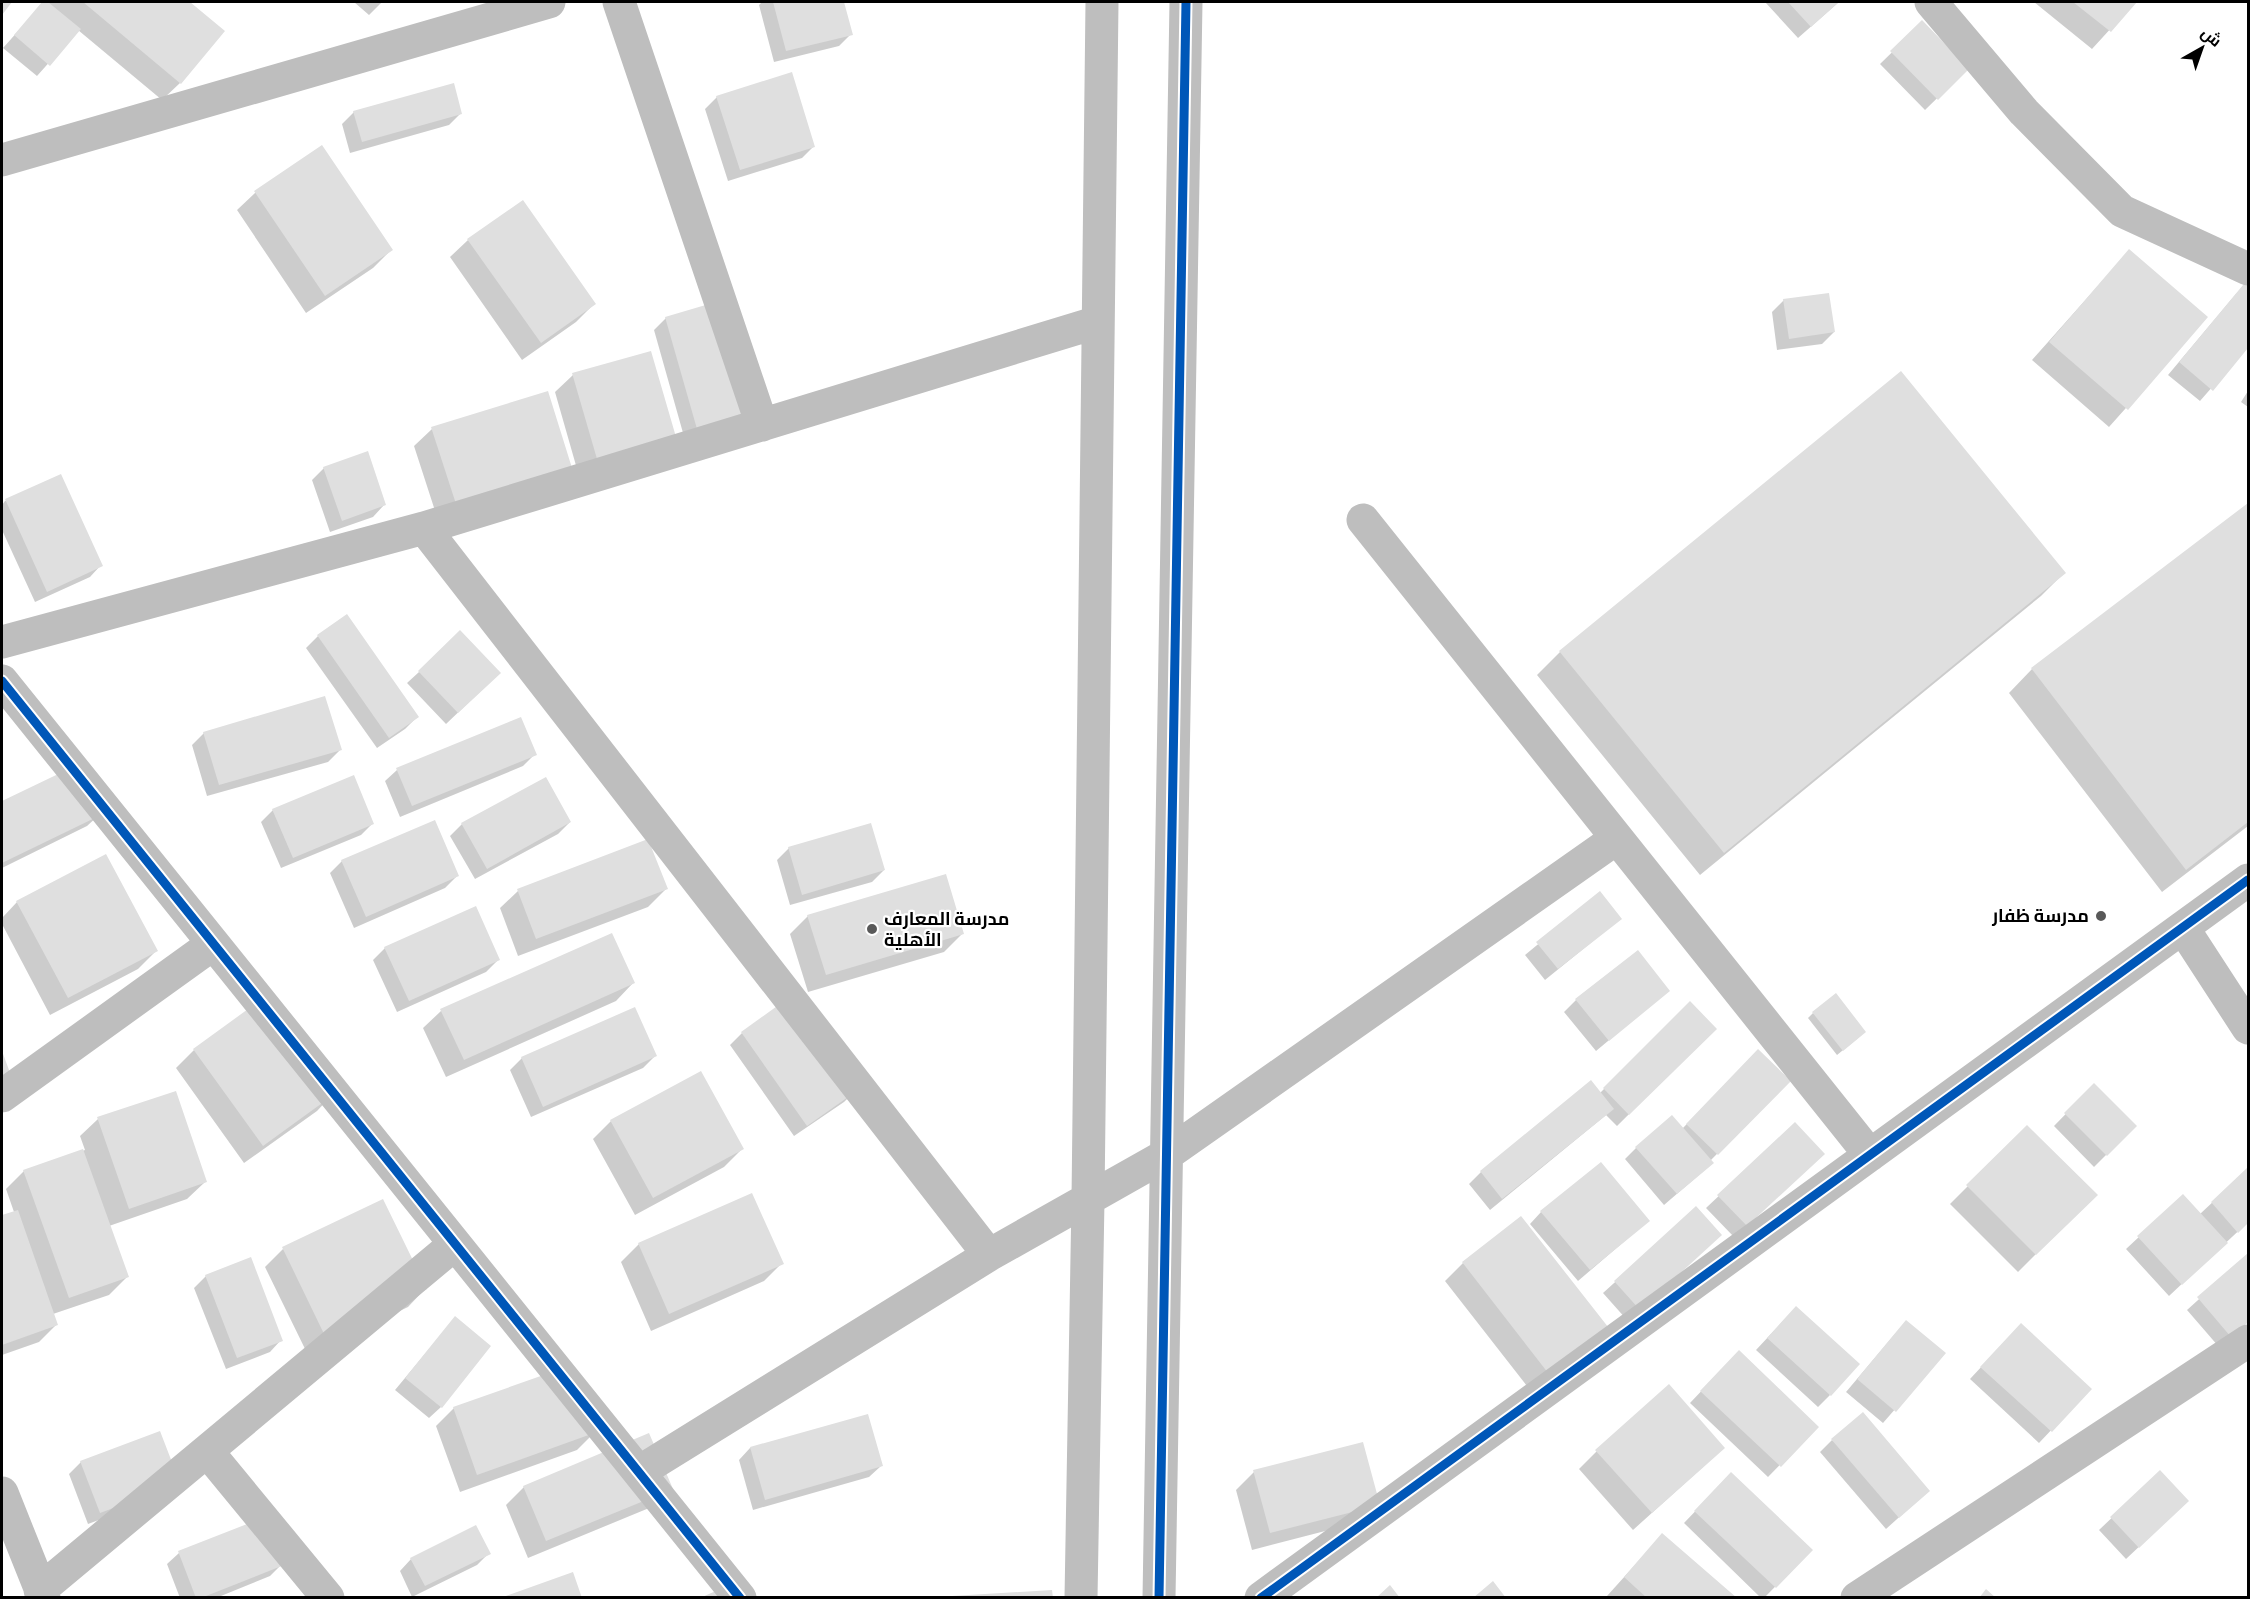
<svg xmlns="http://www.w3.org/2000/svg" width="2250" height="1599" font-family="Manrope,Cairo,sans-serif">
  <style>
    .shadow { fill: #0003 }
    .building { fill: #dfdfdf }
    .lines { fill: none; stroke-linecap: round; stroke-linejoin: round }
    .minor { stroke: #bebebe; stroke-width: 33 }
    .cycleway-casing { stroke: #fff; stroke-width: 13 }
    .cycleway { stroke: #0057b8; stroke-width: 9 }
    .poi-dot { fill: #595959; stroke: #fff; stroke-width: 2 }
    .labels { text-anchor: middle; stroke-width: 4.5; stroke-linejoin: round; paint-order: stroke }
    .poi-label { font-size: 18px; font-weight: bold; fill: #000; stroke: #fff; text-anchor: end }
  </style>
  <rect width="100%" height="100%" fill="#fff"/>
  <path class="shadow" d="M44 2H188L223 31 180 83 162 100 78 30 37 76 3 48Z
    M354 2H382L369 15Z
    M762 2H843L851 34 839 46 774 62 759 5Z
    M1765 2H1839L1798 38Z
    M2034 2H2135L2092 49Z
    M1922 23 1967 69 1925 110 1880 64Z
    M717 97 814 146 802 158 728 181 705 109Z
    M354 112 461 113 449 125 350 153 342 124Z
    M322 147 391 250 373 268 306 313 237 210 255 193Z
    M468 240 594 304 576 322 522 360 450 257Z
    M2129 251 2206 318 2109 427 2032 360Z
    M2248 282V346L2200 401 2168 375 2236 294Z
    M1784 300 1834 332 1822 344 1777 350 1772 312Z
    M666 318 729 428 685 440 654 330Z
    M573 375 674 437 579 476 555 392Z
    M2248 391V407L2241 402Z
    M432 429 570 467 438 520 414 446Z
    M324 468 384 505 373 517 330 532 312 480Z
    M60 476 101 565 90 577 35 602 2 530V505L5 501Z
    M2248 504V826L2162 892 2009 693 2032 669Z
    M2064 573 2041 596 1700 875 1537 675 1560 652Z
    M318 636 417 717 405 729 377 748 306 648Z
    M419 672 487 685 446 724 407 683Z
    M204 733 340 750 328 762 207 796 192 745Z
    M535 754 523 766 400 817 385 781 397 770Z
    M76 767 99 815 87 826 2 868V803Z
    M273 810 373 823 361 835 281 868 261 822Z
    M570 822 558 834 475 879 450 836 462 824Z
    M789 848 884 870 872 882 790 905 777 860Z
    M342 861 457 876 445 888 354 928 330 873Z
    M666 889 648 907 518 956 500 908 518 891Z
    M1600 893 1620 919 1545 980 1525 955Z
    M17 902 156 951 138 969 50 1015 2 924V918Z
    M808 916 962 934 944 952 808 992 790 934Z
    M385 948 498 960 486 972 397 1012 373 960Z
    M1637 952 1668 991 1596 1051 1564 1012 1576 1000Z
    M633 983 616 1001 446 1077 423 1028 441 1011Z
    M266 998 334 1093 317 1111 244 1163 176 1068 194 1050Z
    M1690 1003 1715 1029 1617 1126 1606 1115 1490 1210 1469 1184 1481 1172 1600 1093Z
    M1813 1013 1858 1038 1837 1055 1808 1018Z
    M742 1033 856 1090 844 1102 794 1136 730 1045Z
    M1758 1051 1789 1081 1710 1161 1700 1174 1664 1205 1625 1159 1636 1148 1682 1129Z
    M655 1056 643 1068 531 1117 510 1070 522 1058Z
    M2094 1085 2135 1126 2094 1167 2054 1126Z
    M98 1119 205 1182 187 1199 109 1226 127 1277 109 1295 53 1314 57 1324 39 1342 2 1355V1217L14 1212 6 1189 24 1171 85 1150 80 1136Z
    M611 1121 742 1149 724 1167 635 1215 593 1139Z
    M1795 1124 1823 1154 1734 1237 1706 1208Z
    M2027 1127 2095 1195 2018 1272 1950 1204Z
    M2248 1169V1222L2169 1296 2126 1249 2183 1196 2200 1214Z
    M1696 1209 1627 1320 1603 1293Z
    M1541 1212 1648 1221 1578 1281 1530 1224Z
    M639 1244 782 1263 764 1281 651 1331 621 1262Z
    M283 1249 425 1289 408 1307 308 1355 265 1267Z
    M2248 1255V1322L2219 1347 2187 1310Z
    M1463 1263 1610 1332 1534 1395 1445 1281Z
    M206 1276 281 1340 270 1352 226 1369 194 1288Z
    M455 1318 441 1407 429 1418 395 1390Z
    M1784 1320 1830 1395 1818 1407 1756 1350Z
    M1895 1334 1944 1353 1883 1423 1846 1392Z
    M2009 1337 2090 1389 2039 1443 1970 1379Z
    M1727 1364 1817 1427 1768 1477 1690 1403Z
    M454 1408 595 1432 577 1450 460 1492 436 1426Z
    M648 1435 654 1506 528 1558 506 1505 524 1487Z
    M1832 1440 1916 1502 1886 1529 1820 1452Z
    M1362 1444 1360 1522 1252 1550 1236 1490 1254 1472Z
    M750 1448 881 1466 869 1477 753 1510 739 1460Z
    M1597 1451 1705 1465 1633 1530 1579 1469Z
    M81 1462 166 1495 88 1524 69 1474Z
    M2160 1472 2175 1513 2126 1559 2099 1530Z
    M1731 1474 1811 1550 1764 1598H1761L1684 1523Z
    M1662 1535 1734 1598 1607 1596Z
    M179 1553 282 1564 270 1576 216 1598H180L167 1564Z
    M489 1553 477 1565 412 1597 400 1571 411 1559Z"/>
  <path class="building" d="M2 2H12L2 15Z
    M42 2H48L81 29 50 66 14 35Z
    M83 2H190L225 31 181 84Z
    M773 2H844L853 35 786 51Z
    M1788 2H1839L1811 27Z
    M2073 2H2137L2111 32Z
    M1922 20 1969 69 1938 100 1890 51Z
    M792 72 815 147 740 170 716 96Z
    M454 83 462 114 362 142 353 111Z
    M322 145 393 250 325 296 254 191Z
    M523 200 596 304 541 343 467 239Z
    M2129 249 2208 317 2128 410 2049 342Z
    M2248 279V348L2213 391 2179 362Z
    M1829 293 1835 332 1789 339 1783 299Z
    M709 304 742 416 697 429 665 317Z
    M651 351 676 437 597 459 572 373Z
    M1901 371 2066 573 1724 853 1559 651Z
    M548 391 572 468 456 504 431 427Z
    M368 451 386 505 342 521 323 467Z
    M61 474 103 566 47 592 5 499Z
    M2248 503V822L2186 870 2031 668Z
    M347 614 419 717 389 738 317 635Z
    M460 630 501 673 458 713 418 671Z
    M325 696 342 750 219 785 203 732Z
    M521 717 537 755 412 806 396 768Z
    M77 765 101 815 2 863V801Z
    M354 775 374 824 293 858 272 809Z
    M546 777 571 822 487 869 461 823Z
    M435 820 459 876 366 917 341 860Z
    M871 823 885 870 802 895 788 847Z
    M648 839 668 889 536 939 517 889Z
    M106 854 158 951 68 998 16 901Z
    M946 874 964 934 826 975 807 915Z
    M1600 891 1622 919 1558 969 1536 942Z
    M476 906 500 960 409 1001 384 947Z
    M612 933 635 983 464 1060 440 1009Z
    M1638 950 1670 991 1609 1041 1575 999Z
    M1836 993 1866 1032 1843 1051 1812 1012Z
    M266 996 336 1093 263 1146 193 1049Z
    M791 996 858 1090 807 1126 741 1032Z
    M1690 1001 1717 1029 1629 1115 1603 1088Z
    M635 1007 657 1056 543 1107 521 1057Z
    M1758 1049 1791 1081 1718 1155 1686 1124Z
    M2 1051 16 1089 2 1094Z
    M701 1071 744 1149 653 1198 610 1120Z
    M1591 1080 1614 1109 1502 1199 1480 1171Z
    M2094 1083 2137 1126 2107 1156 2064 1113Z
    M176 1091 207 1182 129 1209 97 1117Z
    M1672 1115 1714 1163 1677 1194 1635 1147Z
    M1795 1122 1825 1154 1747 1226 1717 1195Z
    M2027 1125 2098 1195 2036 1255 1966 1185Z
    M83 1149 129 1277 69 1298 23 1170Z
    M1601 1162 1650 1221 1590 1270 1540 1211Z
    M2248 1167V1223L2238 1233 2211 1202Z
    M752 1193 784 1264 669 1314 638 1243Z
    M2183 1194 2228 1243 2182 1285 2137 1236Z
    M383 1199 427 1289 326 1338 282 1247Z
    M1696 1206 1722 1235 1640 1310 1614 1281Z
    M18 1210 58 1325 2 1345V1215Z
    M1521 1216 1612 1332 1552 1378 1462 1262Z
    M2248 1253V1322L2231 1337 2197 1297Z
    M251 1257 283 1341 237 1358 205 1275Z
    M1796 1306 1860 1364 1831 1396 1767 1338Z
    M455 1316 491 1346 442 1408 405 1378Z
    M1906 1320 1946 1353 1896 1412 1857 1379Z
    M2021 1323 2092 1389 2052 1432 1980 1367Z
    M1739 1350 1819 1427 1781 1467 1700 1391Z
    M572 1365 597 1432 477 1475 453 1407Z
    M1669 1384 1725 1448 1652 1513 1595 1450Z
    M1863 1412 1930 1491 1899 1518 1831 1439Z
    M868 1414 883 1466 765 1500 750 1447Z
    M160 1431 180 1483 100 1513 80 1461Z
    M649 1433 673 1489 546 1541 523 1486Z
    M1363 1442 1380 1505 1270 1533 1253 1470Z
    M2160 1470 2189 1501 2139 1548 2110 1517Z
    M1731 1472 1813 1550 1776 1588 1694 1511Z
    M265 1517 284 1565 201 1598H196L178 1551Z
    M476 1525 491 1554 425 1586 410 1558Z
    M1662 1533 1737 1598H1647L1624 1577Z
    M573 1572 582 1598H503V1597Z
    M1493 1581 1506 1598H1473Z
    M736 1582 743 1598H700Z
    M1390 1585 1400 1598H1376Z
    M1986 1589 1996 1598H1979Z
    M1052 1590 1053 1598H953L952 1596Z"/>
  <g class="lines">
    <path class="minor" d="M619 2 762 425
      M1931 2 2024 112 2122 211 2248 269
      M2 160 549 2
      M1363 520 1870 1155
      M424 528 989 1255
      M2 642 424 528 1098 322
      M2 681 740 1598
      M2183 928 2248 1028
      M2 1096 213 944
      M207 1451 328 1598
      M639 1472 989 1255 1166 1155 1617 838
      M2 1493 44 1598
      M40 1590 455 1244
      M1081 1598 1088 1200 1102 2
      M1159 1598 1186 2
      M1261 1598 2248 880
      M1857 1598 2248 1341"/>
    <defs>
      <path id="cycleway" d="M2 681 740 1598
        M1159 1598 1186 2
        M1261 1598 2248 880"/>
    </defs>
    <use href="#cycleway" class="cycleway-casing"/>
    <use href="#cycleway" class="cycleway"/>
  </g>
  <g class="poi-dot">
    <circle cx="2101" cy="916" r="6"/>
    <circle cx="872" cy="929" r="6"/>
  </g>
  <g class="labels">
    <g class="poi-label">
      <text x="2089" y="922">مدرسة ظفار</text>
      <text x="884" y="925" text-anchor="start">مدرسة المعارف<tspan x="884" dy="21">الأهلية</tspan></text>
    </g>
  </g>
  <rect width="2250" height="1599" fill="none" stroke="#000000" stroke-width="6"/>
  <g transform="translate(2202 48) rotate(40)" stroke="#ffffff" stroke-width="4.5" paint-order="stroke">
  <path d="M0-4.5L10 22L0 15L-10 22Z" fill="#000000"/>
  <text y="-9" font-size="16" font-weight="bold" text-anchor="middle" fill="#000000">ش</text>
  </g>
</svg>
